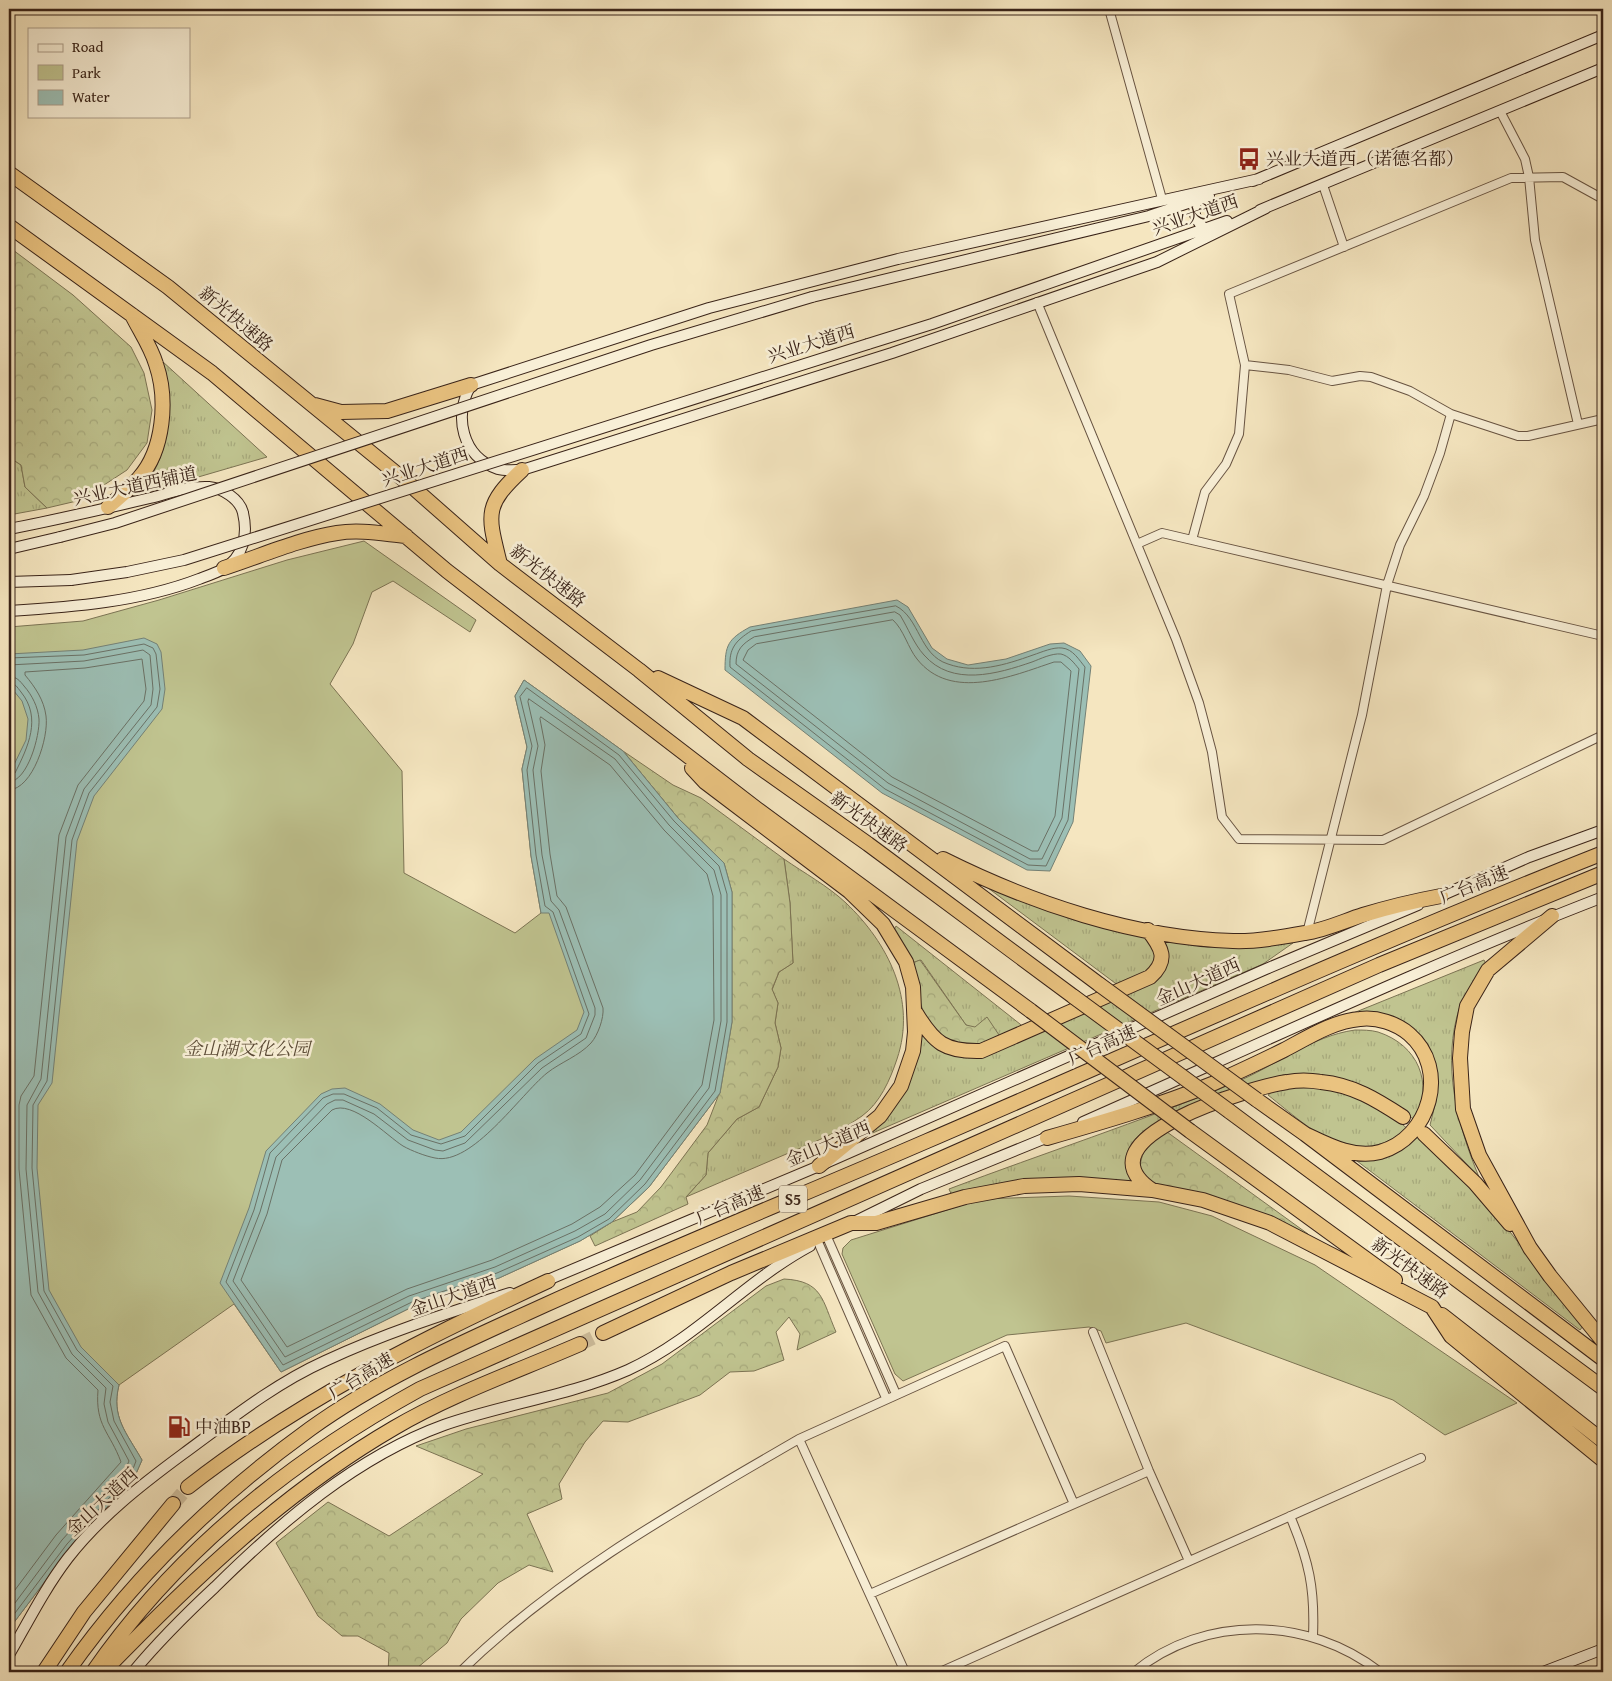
<svg xmlns="http://www.w3.org/2000/svg" width="1612" height="1681" font-family="'Gentium Book Plus','Noto Serif SC',serif">
  <style>
    .grass { fill: url(#grass-tufts); stroke: #7c7454 }
    .forest { fill: url(#forest-crowns); stroke: #7c7454 }
    .green { fill: #c0c490; stroke: #7c7454 }
    .water { fill: #9cbfb5; stroke: #748176 }
    .lines { fill: none; stroke-linecap: round; stroke-linejoin: round }
    .shore { stroke: #6a7166; stroke-width: 1 }
    .highway-tunnel { stroke: #cfbf9e; stroke-width: 14; stroke-dasharray: 14 7; stroke-linecap: butt }
    .street-casing { stroke: #685442; stroke-width: 10 }
    .secondary-casing { stroke: #392318; stroke-width: 12 }
    .highway-casing { stroke: #392318; stroke-width: 16 }
    .street { stroke: #f8efd6; stroke-width: 8 }
    .secondary { stroke: #f8efd6; stroke-width: 10 }
    .highway { stroke: #eac380; stroke-width: 14 }
    .secondary-bridge-casing { stroke: #392318; stroke-width: 12; stroke-linecap: butt }
    .highway-bridge-casing { stroke: #392318; stroke-width: 16; stroke-linecap: butt }
    .secondary-bridge { stroke: #f8efd6; stroke-width: 10 }
    .highway-bridge { stroke: #eac380; stroke-width: 14 }
    .labels { text-anchor: middle; stroke-width: 5; stroke-linejoin: round; paint-order: stroke }
    .shield { fill: #f8efd6; stroke: #726051; stroke-width: 1 }
    .shield-label { font-size: 16px; font-weight: bold; fill: #392318 }
    .poi-label { font-size: 18px; fill: #392318; stroke: #f8efd6; text-anchor: start }
    .street-label { font-size: 18px; fill: #392318; stroke: #f8efd6 }
    .park-label { font-size: 18px; font-style: italic; fill: #5b4b36; stroke: #f8efd6 }
  </style>
  <defs>
    <pattern id="grass-tufts" width="24" height="20" patternUnits="userSpaceOnUse" patternTransform="scale(1.25)"><rect width="24" height="20" fill="#c0c490"/><path d="M3 7l-1-3M5 7V3M7 7l1-3M15 17l-1-3M17 17v-4M19 17l1-3" fill="none" stroke="#a6a87b"/></pattern>
    <pattern id="forest-crowns" width="20" height="18" patternUnits="userSpaceOnUse" patternTransform="scale(1.25)"><rect width="20" height="18" fill="#c0c490"/><path d="M2 6a3 3 0 1 1 6 0M12 15a3 3 0 1 1 6 0" fill="none" stroke="#a6a87b"/></pattern>
  </defs>
  <rect width="100%" height="100%" fill="#f5e6c0"/>
  <filter id="stains"><feTurbulence type="fractalNoise" baseFrequency=".004" numOctaves="4"/><feColorMatrix values="0 0 0 0 .2 0 0 0 0 .09 0 0 0 0 .02 0 0 0 .5 -.17"/></filter>
  <radialGradient id="worn" r=".72"><stop offset=".6" stop-color="#630" stop-opacity="0"/><stop offset="1" stop-color="#630" stop-opacity=".3"/></radialGradient>
  <path class="grass" d="M162 361 267 457 133 496C140 488 151 479 155 469 173 433 171 399 162 361Z
    M9 457 21 465 25 487 47 508 9 515Z
    M784 859C804 873 828 886 846 903 888 943 917 1000 897 1059 890 1080 880 1103 862 1116 838 1133 810 1144 784 1155 751 1169 719 1183 686 1197L706 1175 708 1153 737 1119 759 1107 778 1067 781 1048 775 1023 778 1003 772 990 779 972 793 963 790 903Z
    M980 882 1141 936C1179 960 1141 975 1119 986Z
    M896 926 1025 1028 1001 1038 966 1025 921 960 912 963 894 930Z
    M1165 941 1208 947 1293 943 1263 964 868 1135 895 1107 904 1090 921 1032 952 1055 1159 978 1168 955Z
    M1484 960 1486 964C1477 977 1466 991 1460 1006 1441 1063 1457 1124 1479 1177L1430 1125 1436 1101 1433 1069 1400 1031 1346 1016Z
    M1355 1030C1362 1030 1371 1030 1378 1032 1418 1045 1434 1083 1415 1120L1361 1085 1319 1074 1283 1075 1145 1130C1124 1147 1122 1159 1133 1183L952 1196 949 1189C1044 1153 1140 1122 1234 1083 1274 1067 1311 1036 1355 1030Z
    M1310 1085C1351 1093 1375 1102 1408 1129 1352 1171 1313 1131 1268 1095L1275 1090Z
    M1418 1135 1464 1178 1507 1228 1583 1326 1580 1330 1353 1158C1381 1155 1396 1155 1418 1135Z"/>
  <path class="forest" d="M9 247 73 295 131 347 144 373 152 410 147 443 127 470 81 500 47 508 25 487 21 465 9 457Z
    M623 751 673 785 701 798 784 859 790 903 793 963 779 972 772 989 778 1003 775 1023 781 1048 778 1067 759 1107 737 1119 708 1153 706 1175 686 1197 688 1204 595 1246 590 1236 612 1222 637 1212 661 1187 707 1125 719 1094 724 864 678 818Z
    M920 960 966 1025 975 1027 987 1017 1001 1038C992 1041 981 1046 971 1047 924 1051 918 996 912 963Z
    M1167 1132 1308 1234 1305 1238 1156 1186 1140 1171C1140 1152 1149 1140 1167 1132Z
    M784 1279C823 1281 822 1300 836 1332L797 1350 800 1334 789 1317 776 1332 784 1360 754 1371 730 1372 700 1395 628 1422 603 1421 585 1442 559 1484 562 1499 527 1514 553 1572 529 1565 498 1583 461 1619 447 1643 417 1668 415 1672H388L389 1653 358 1636H342L318 1616 276 1543 328 1502 389 1536 483 1474 416 1446 466 1429 608 1393 662 1364 766 1286Z"/>
  <path class="green" d="M364 541 476 620 470 632 393 581 372 592 353 644 330 684 402 771 404 873 515 933 541 913 531 856 522 769 527 747 515 696 524 680 623 751 678 818 724 863 732 892V1022L720 1093 649 1187 612 1222 580 1241 499 1278 414 1306 281 1372 234 1304 119 1385C111 1417 126 1432 142 1460L135 1476 71 1547 9 1629V627L83 621 159 600 287 560Z
    M1069 1196 1159 1202 1212 1216 1315 1265 1517 1403 1445 1435 1393 1400 1186 1323 1106 1343 1101 1331 1089 1327 1007 1335 903 1381 895 1374 842 1254 843 1248 851 1240 982 1199Z"/>
  <path class="water" d="M897 600 908 607 932 648 947 659 968 665 1006 659 1050 644 1064 643 1080 651 1091 666 1073 822 1050 871 1027 870 882 793 725 670C725 645 728 639 750 627Z
    M144 638 157 644 161 652 165 689 162 709 94 796 77 841 52 1083 38 1105 37 1168 49 1290 81 1347 119 1385C111 1417 126 1432 142 1460L135 1476 71 1547 9 1629V775L26 740 28 719 22 701 9 685V654L83 650Z
    M524 680 623 751 678 818 724 863 732 892V1022L720 1093 649 1187 612 1222 580 1241 499 1278 414 1306 281 1372 220 1283 249 1208 266 1151 321 1094 332 1089 345 1088 380 1104 413 1130 439 1140 461 1132 535 1059 577 1030 584 1012 549 913H541L531 856 522 769 527 747 515 696Z"/>
  <g class="lines">
    <path class="shore" d="M896 606C920 618 919 655 948 664 976 674 1005 665 1033 655 1042 652 1053 647 1062 648 1073 649 1079 660 1085 667L1068 820 1046 866 1028 865 885 789 730 667C729 649 735 641 751 631Z
      M895 612 900 615C908 628 914 644 924 655 952 687 997 674 1032 662 1040 659 1052 653 1061 654 1069 656 1074 663 1079 669L1062 818 1042 859H1030L888 783 736 664C736 650 742 644 754 637Z
      M893 620C904 630 908 648 917 659 951 702 1012 676 1054 662H1061L1071 671 1055 816 1038 851H1032L892 777 743 660 748 650 756 644Z
      M9 658 84 655 144 644 153 648 156 654 160 689 157 707 89 793 72 840 47 1081 33 1105 32 1168 44 1291 77 1350 113 1386 110 1402 114 1421 136 1461 131 1474 67 1544 9 1621
      M9 665 84 661 143 650 150 655 153 689 151 705 84 789 66 837 41 1079 27 1105 26 1169 38 1292 72 1354 106 1388 104 1404 108 1422 129 1461 125 1470 62 1540 9 1611
      M9 676C17 677 20 681 24 686 32 695 38 707 39 719 40 735 28 781 9 782
      M9 682C15 683 17 687 21 692 42 718 28 747 15 773L9 776
      M527 688 619 755 674 821 719 866 727 894V1022L715 1091 645 1184 609 1219 578 1237 497 1273 412 1302 283 1365 226 1282 254 1210 270 1153 323 1098 333 1094H344L377 1108 411 1135 441 1144 465 1136 538 1063 581 1034 589 1014 553 912 545 906 536 855 527 770 532 746 520 697Z
      M529 699 615 759 669 825 714 870 721 895V1021L709 1088 640 1180 605 1214 575 1231 495 1267 409 1296 285 1357 233 1281 260 1212 276 1157 327 1104 335 1100H343L374 1114 408 1140 435 1150 443 1151 465 1143 542 1068 586 1038 595 1015V1008L559 910 551 901 542 855 533 770 538 746 528 702Z
      M541 717 610 765 664 830 707 874 713 896 714 1020 702 1085 635 1175 600 1207 572 1224 492 1260 407 1289 287 1347 241 1280 267 1214 282 1160 332 1110C352 1099 387 1136 403 1146 412 1151 425 1156 435 1158 472 1166 520 1095 547 1073 561 1062 579 1056 591 1043 598 1035 604 1018 603 1008L566 907 557 896 550 854 541 771 545 745 540 719Z
      M9 790C33 789 49 737 46 716 44 700 35 687 25 675V672L85 668 142 659 146 689 144 701 78 785 59 835 34 1076 21 1096 19 1105V1169L31 1295 66 1358 98 1390C95 1426 110 1432 121 1462L56 1535 9 1598"/>
    <path class="highway-tunnel" d="M580 1344 603 1333
      M173 1504 188 1487"/>
    <defs>
      <path id="street" d="M1109 9 1162 199
        M1500 111 1525 159 1529 177 1535 240 1578 424
        M1323 185 1344 247
        M1037 302 1176 639 1199 703 1212 752 1222 817 1239 839 1383 840 1603 735
        M1245 365 1229 294 1511 178 1563 177 1603 199
        M1192 540 1205 492 1226 464 1239 434 1245 365 1289 370 1332 381 1360 376 1371 377 1410 391 1451 414 1518 436H1528L1603 419
        M1137 544 1162 533 1603 636
        M1307 933 1362 715 1387 585 1400 545 1424 496 1440 453 1451 414
        M827 1237 896 1394
        M818 1242 886 1398
        M1093 1332 1149 1471 1189 1561
        M1290 1516C1309 1561 1315 1588 1313 1636
        M870 1594 1149 1471
        M460 1672C559 1575 680 1508 799 1439
        M905 1672 799 1439 1005 1346 1074 1504
        M940 1672 1421 1458
        M1134 1672C1205 1614 1308 1616 1380 1672"/>
      <path id="secondary" d="M1259 179 898 259 709 308 471 385C453 416 462 457 498 469 505 471 515 470 522 470L892 353 1157 262 1266 208
        M1253 181 1603 35
        M1197 200C1192 212 1195 221 1205 229
        M1260 210 1603 68
        M812 297 1149 216 1209 196
        M868 344 932 324 1227 221
        M9 529C56 520 103 509 150 498 170 493 188 486 209 487 222 488 240 499 243 513 248 534 244 557 223 569 216 573 207 576 199 579 139 602 72 607 9 611
        M9 549 60 537
        M9 582 71 580
        M1436 898 1529 857 1603 830
        M1083 1122C1255 1046 1427 965 1603 897
        M854 1222 921 1189 1053 1135
        M543 1282 819 1166 1266 969 1418 905
        M9 1655C28 1622 45 1588 68 1558 100 1517 141 1485 183 1454 228 1421 274 1384 325 1361 385 1333 448 1313 510 1293
        M133 1672C158 1642 186 1614 215 1587 281 1522 356 1457 444 1425 504 1404 569 1396 628 1370 696 1339 745 1281 810 1246
        M1543 1672 1603 1649
        M1596 1672 1603 1670"/>
      <path id="highway" d="M9 173 168 287 408 483 500 564 639 670 748 759 868 844 1074 997
        M9 226 212 373 447 571 757 809 1031 1011
        M315 405 341 412 387 411 471 385
        M108 507C118 498 130 489 139 478 164 450 168 399 156 364 151 347 140 331 132 315
        M500 564C488 515 483 506 522 470
        M224 568C261 556 299 539 337 533 360 529 384 534 406 536
        M658 678 743 718 1100 985
        M692 768 705 782 849 891 883 924 906 962 913 987 915 1032 913 1051 901 1086 880 1116 819 1166
        M943 859C1031 903 1134 938 1233 941 1256 942 1283 937 1305 933 1325 930 1344 921 1363 915 1389 907 1414 901 1441 896
        M1552 916 1488 970 1467 1006 1462 1032 1460 1058 1463 1109 1479 1155 1530 1248 1550 1276 1603 1341
        M916 1013C934 1043 945 1052 981 1051L1150 977C1169 960 1162 948 1148 930
        M1257 1100 1305 1134 1603 1359
        M1229 1111 1603 1388
        M1190 1131 1395 1280
        M1424 1134 1475 1183 1510 1224
        M1047 1138C1103 1122 1158 1106 1212 1084 1236 1073 1260 1062 1284 1050 1307 1038 1333 1021 1360 1019 1377 1017 1396 1023 1409 1034 1450 1069 1430 1138 1380 1152 1354 1159 1328 1145 1305 1134
        M1152 1190C1074 1138 1254 1087 1287 1082 1297 1080 1310 1080 1321 1082 1353 1085 1377 1100 1403 1117
        M1442 1315 1603 1441
        M603 1333 731 1273 851 1223H876L965 1197 1024 1186 1079 1184 1152 1190 1203 1200 1270 1223 1432 1307 1451 1336 1603 1460
        M188 1487C298 1401 422 1339 548 1281
        M44 1672 84 1612 173 1504
        M67 1672C134 1577 216 1497 310 1429 382 1377 464 1342 545 1305 671 1248 800 1196 927 1141 1152 1044 1375 943 1603 853
        M93 1672C176 1552 293 1459 420 1389L1379 965 1603 873
        M103 1672C191 1581 284 1492 394 1428 452 1394 518 1371 580 1344"/>
    </defs>
    <use href="#street" class="street-casing"/>
    <use href="#secondary" class="secondary-casing"/>
    <use href="#highway" class="highway-casing"/>
    <use href="#street" class="street"/>
    <use href="#secondary" class="secondary"/>
    <use href="#highway" class="highway"/>
    <defs>
      <path id="secondary-bridge" d="M60 537 115 523 651 345 812 297
        M71 580 127 572 184 560 868 344"/>
      <path id="highway-bridge" d="M1100 985 1257 1100
        M1074 997 1229 1111
        M1031 1011 1190 1131"/>
    </defs>
    <use href="#secondary-bridge" class="secondary-bridge-casing"/>
    <use href="#highway-bridge" class="highway-bridge-casing"/>
    <use href="#secondary-bridge" class="secondary-bridge"/>
    <use href="#highway-bridge" class="highway-bridge"/>
  </g>
  <defs>
    <symbol id="bus-bare" viewBox="-9 -9 18 18"><path d="M-5-6H5V4H4V6H2V4H-2V6H-4V4H-5ZM-3.5-4V0h7V-4ZM-3.5 1.2v1.5H-2V1.2ZM2 1.2v1.5H3.5V1.2Z" fill="#8f2418" stroke="#f8efd6" stroke-width="2.5" paint-order="stroke"/></symbol>
    <symbol id="fuel-bare" viewBox="-9 -9 18 18"><path d="M-5.5-6h7V0h2V4h1.3V-2.5L3-4.5l.8-.8L6-3V5H2.5V1h-1V6h-7ZM-4.2-4.7v3.2H.2V-4.7Z" fill="#8f2418" stroke="#f8efd6" stroke-width="2.5" paint-order="stroke"/></symbol>
  </defs>
  <g fill-rule="evenodd">
    <use href="#bus-bare" x="1233" y="143" width="32" height="32"/>
    <use href="#fuel-bare" x="163" y="1411" width="32" height="32"/>
  </g>
  <g class="labels">
    <rect class="shield" x="779" y="1185.5" width="28" height="27" rx="4"/>
    <g class="shield-label">
      <text x="793" y="1205">S5</text>
    </g>
    <g class="poi-label">
      <text x="1266" y="165">兴业大道西（诺德名都）</text>
      <text x="195" y="1433">中油BP</text>
    </g>
    <g class="street-label">
      <text transform="translate(1195 215) rotate(-19)" y="6">兴业大道西</text>
      <text transform="translate(236 319) rotate(40)" y="6">新光快速路</text>
      <text transform="translate(811 344) rotate(-17)" y="6">兴业大道西</text>
      <text transform="translate(425 467) rotate(-18)" y="6">兴业大道西</text>
      <text transform="translate(135 486) rotate(-12)" y="6">兴业大道西铺道</text>
      <text transform="translate(548 576) rotate(38)" y="6">新光快速路</text>
      <text transform="translate(869 822) rotate(36)" y="6">新光快速路</text>
      <text transform="translate(1474 885) rotate(-22)" y="6">广台高速</text>
      <text transform="translate(1198 982) rotate(-24)" y="6">金山大道西</text>
      <text transform="translate(1102 1045) rotate(-24)" y="6">广台高速</text>
      <text transform="translate(828 1144) rotate(-23)" y="6">金山大道西</text>
      <text transform="translate(730 1205) rotate(-23)" y="6">广台高速</text>
      <text transform="translate(1410 1268) rotate(36)" y="6">新光快速路</text>
      <text transform="translate(453 1296) rotate(-19)" y="6">金山大道西</text>
      <text transform="translate(361 1376) rotate(-31)" y="6">广台高速</text>
      <text transform="translate(102 1502) rotate(-43)" y="6">金山大道西</text>
    </g>
    <g class="park-label">
      <text x="247" y="1055">金山湖文化公园</text>
    </g>
  </g>
  <rect width="1612" height="1681" fill="none" stroke="#f5e6c0" stroke-width="30"/>
  <rect x="10" y="10" width="1592" height="1661" fill="none" stroke="#392318" stroke-width="2.5"/>
  <rect x="15" y="15" width="1582" height="1651" fill="none" stroke="#392318"/>
  <rect x="28" y="28" width="162" height="90" fill="#f8efd6" stroke="#ac9d8a"/>
  <rect x="38" y="44" width="25" height="8" fill="#f8efd6" stroke="#ac9d8a"/>
  <text x="72" y="52" font-size="15" fill="#392318">Road</text>
  <rect x="38" y="65" width="25" height="15" fill="#c0c490" stroke="#ac9d8a"/>
  <text x="72" y="78" font-size="15" fill="#392318">Park</text>
  <rect x="38" y="90" width="25" height="15" fill="#9cbfb5" stroke="#ac9d8a"/>
  <text x="72" y="102" font-size="15" fill="#392318">Water</text>
  <rect width="100%" height="100%" filter="url(#stains)"/>
  <rect width="100%" height="100%" fill="url(#worn)"/>
</svg>
